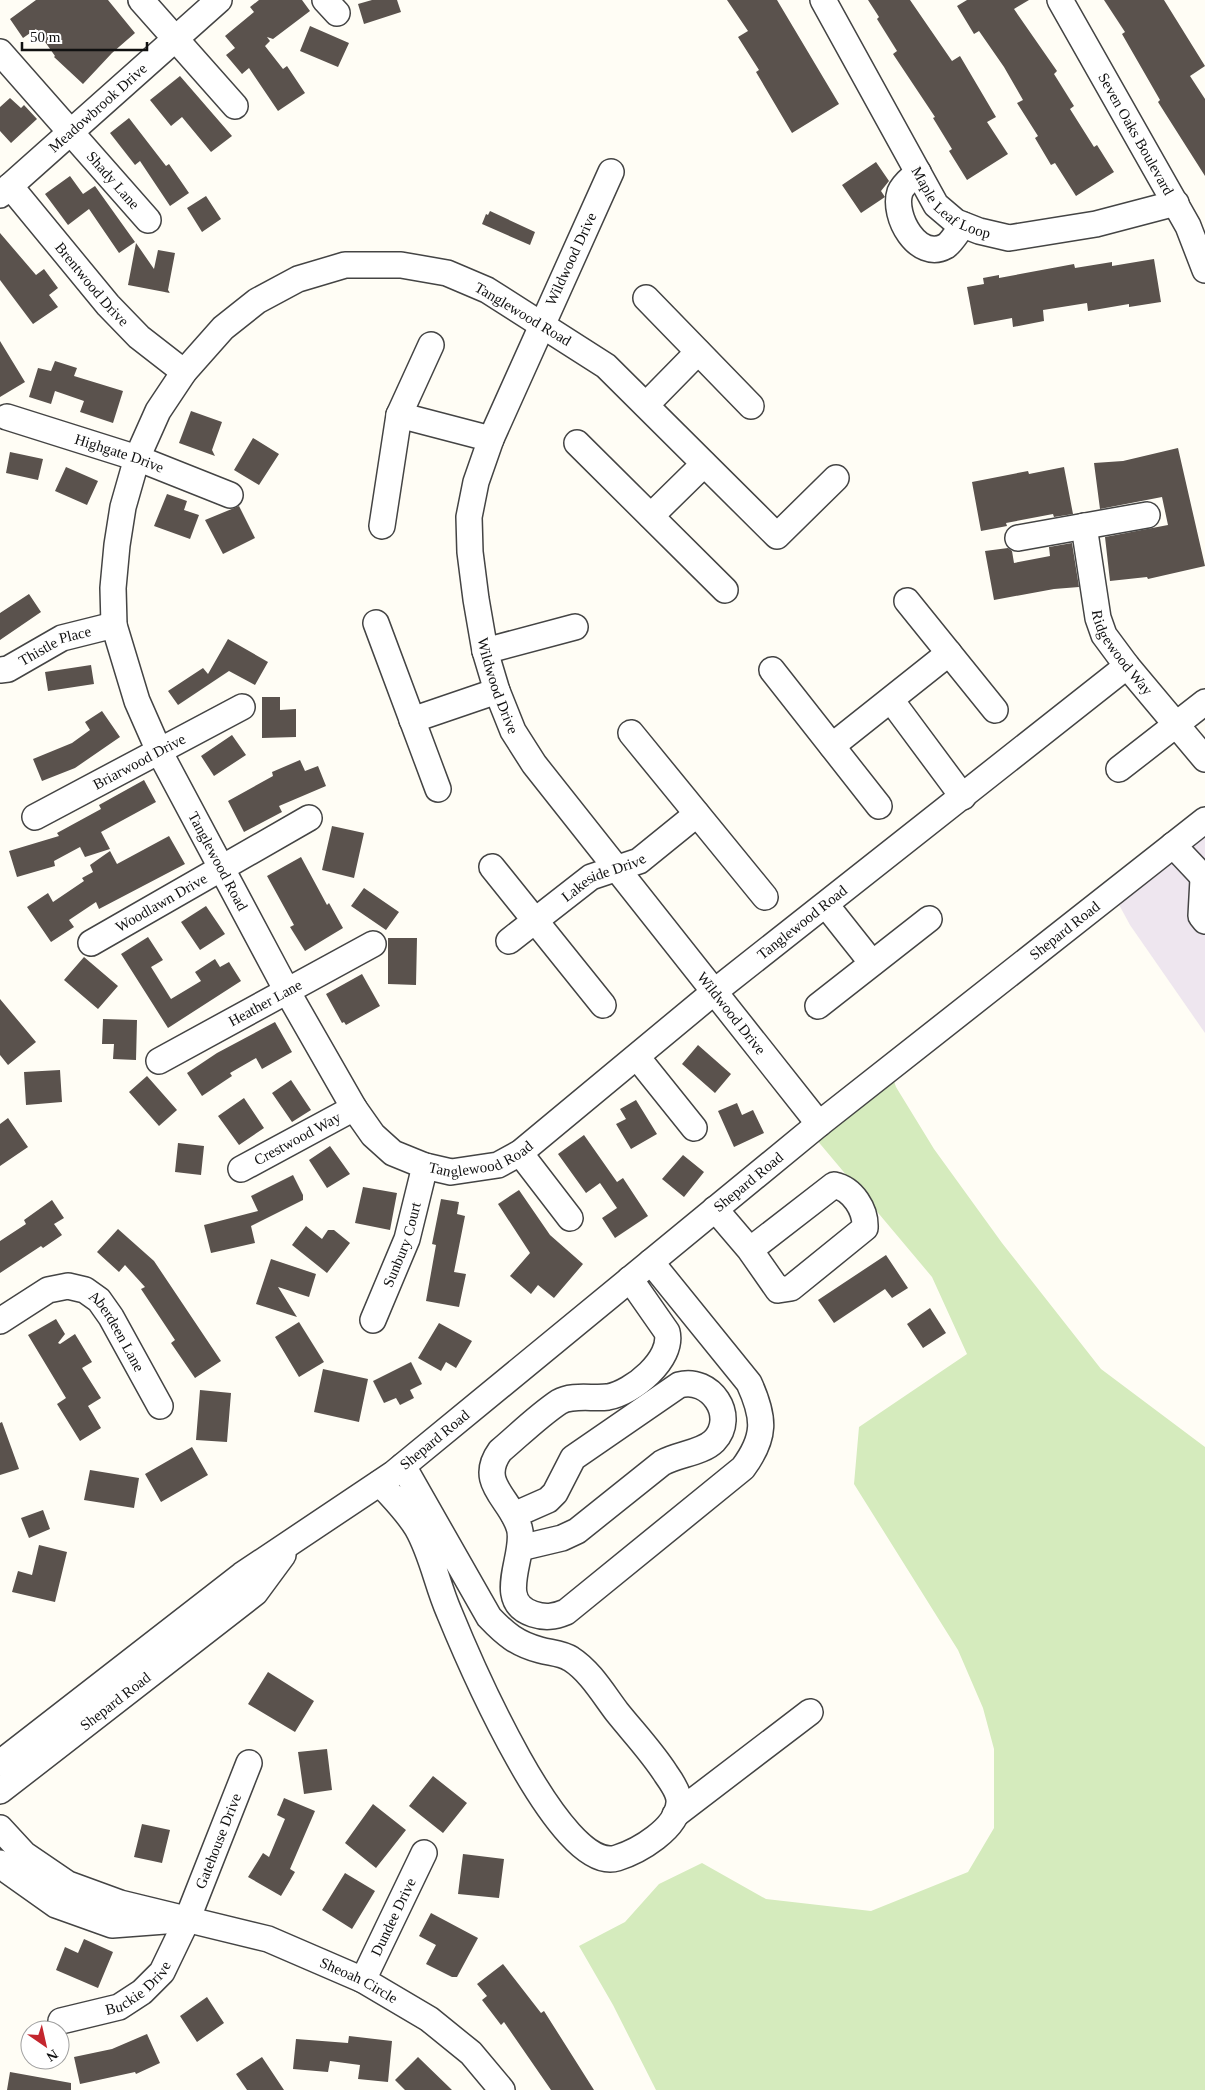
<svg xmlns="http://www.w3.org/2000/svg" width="1205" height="2090" font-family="Georgia,serif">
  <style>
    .industrial { fill: #eee6ef }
    .green { fill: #d5ebbd }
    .building { fill: #5a524d }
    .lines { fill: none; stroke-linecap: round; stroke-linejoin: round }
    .minor-casing { stroke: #444; stroke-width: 28 }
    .minor { stroke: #fff; stroke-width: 25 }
    .labels { text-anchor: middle; stroke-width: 5; stroke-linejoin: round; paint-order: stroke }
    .street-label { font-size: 15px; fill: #111; stroke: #fff }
  </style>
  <rect width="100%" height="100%" fill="#fffdf5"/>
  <path class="industrial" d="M1205 832V1033L1130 925 1117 901Z"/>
  <path class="green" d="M893 1078 896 1087 934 1149 1002 1243 1101 1369 1205 1447V2090H656L613 2005 579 1946 625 1922 659 1884 702 1863 766 1899 871 1911 968 1872 994 1828V1749L983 1708 958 1650 854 1484 859 1427 967 1354 932 1277 816 1139Z"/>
  <path class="building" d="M36 0H108L135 33 112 53 83 84 54 57 55 56 36 29 23 38 10 19Z
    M259 0H302L310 11 273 39 267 37 270 41 265 46 283 69 287 66 305 93 278 111 249 68 242 74 226 55 235 48 225 36 254 12 250 7Z
    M372 0H397L401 12 364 24 358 4Z
    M727 0H777L839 104 792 133 756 72 759 70 738 37 748 31Z
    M868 0H910L952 61 960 56 996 117 987 122 1008 154 967 180 949 151 952 149 933 118 935 117 893 54 897 51 877 19 879 17Z
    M967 0H1029L1014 9 1057 71 1054 74 1074 106 1070 109 1094 147 1097 145 1114 172 1076 196 1055 163 1051 165 1035 138 1038 136 1017 103 1023 100 1004 67 979 31 974 34 957 6Z
    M1104 0H1164L1205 66 1190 76 1205 99V176L1158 102 1160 100 1122 34 1125 32Z
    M310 26 349 43 338 67 300 51Z
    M180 76 232 136 211 152 182 117 171 126 150 100Z
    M10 98 21 108 24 105 37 119 11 143 0 131V107Z
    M129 118 166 166 169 164 189 193 170 206 140 161 135 165 110 133Z
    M876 162 889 181 881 191 885 197 861 213 842 185Z
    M70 176 83 194 95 186 135 242 119 253 89 209 68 225 45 194Z
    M206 196 221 219 202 232 187 208Z
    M490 211 535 232 530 245 482 224 486 214 488 215Z
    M0 233 36 275 44 269 58 288 49 295 58 307 33 324 0 280Z
    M136 243 154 269 158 250 175 253 168 290 170 293 128 285Z
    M1154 259 1161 302 1129 307V304L1088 311 1087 303 1043 310 1044 321 1013 327 1012 318 974 325 967 287 984 284 983 278 999 275V278L1074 264 1075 268 1112 262V266Z
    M0 341 25 382 0 397Z
    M55 361 77 368 74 376 123 391 113 423 80 412 84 401 55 391 51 404 29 397 38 368 51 371Z
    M191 411 222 422 212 450 215 456 179 443Z
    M253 438 279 454 259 485 234 470Z
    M1178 448 1205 566 1148 579 1147 577 1110 581 1105 537 1168 525 1162 497 1100 509 1094 463 1123 461Z
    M10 452 43 459 38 480 6 473Z
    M66 467 98 481 87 505 55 491Z
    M1064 467 1073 514 1054 517 1053 514 1006 523 1007 526 981 531 972 482 1028 471 1029 474Z
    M167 494 187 501 184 510 199 515 190 539 154 526Z
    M239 506 255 538 223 554 205 520Z
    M1072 543 1079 587 1054 589 994 600 985 551 1008 548 1012 551 1014 563 1050 556 1049 547Z
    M29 594 41 612 0 640V613Z
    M228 639 268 662 255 685 229 671 178 705 168 691 203 668 208 674Z
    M91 665 94 684 48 691 45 672Z
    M262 697H280V710L296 709V737L262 738Z
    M102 711 120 737 75 768 42 781 33 759 72 743 90 730 85 722Z
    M232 735 246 755 214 776 201 756Z
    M300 760 305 771 318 766 326 786 279 806 282 812 244 832 228 801 273 776 272 772Z
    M144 780 156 802 101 832 110 849 85 857 80 847 54 861 55 866 17 877 9 851 59 836 57 833 101 809 99 805Z
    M332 826 364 833 354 878 322 870Z
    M169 836 185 864 99 909 96 902 69 920 74 927 51 942 27 907 48 893 53 902 84 881 82 878 93 872 90 865 110 851 117 864Z
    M301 857 327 905 329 903 343 928 305 951 290 927 294 925 267 876Z
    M364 888 399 912 386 930 351 906Z
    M206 906 225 934 200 950 181 922Z
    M148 937 163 960 151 967 171 999 201 981 195 972 215 959 220 967 229 962 241 981 168 1028 121 954Z
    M388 938H417L416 985 388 984Z
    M84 957 118 986 98 1009 64 980Z
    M362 974 380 1006 346 1025 344 1022 342 1023 326 994Z
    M0 999 36 1042 8 1065 0 1055Z
    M103 1019 137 1020 136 1060 113 1059 114 1044H102Z
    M275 1022 292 1052 262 1069 256 1058 230 1073 232 1076 202 1096 187 1073 217 1053Z
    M698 1045 731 1074 715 1093 682 1064Z
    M60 1070 62 1102 26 1105 24 1072Z
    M147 1076 177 1110 159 1126 129 1092Z
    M291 1080 311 1110 292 1122 272 1093Z
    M244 1098 264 1128 239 1145 218 1116Z
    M636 1100 657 1134 631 1149 616 1124 626 1119 620 1109Z
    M737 1103 742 1115 753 1110 764 1133 734 1147 718 1111Z
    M8 1118 28 1147 0 1166V1124Z
    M584 1135 617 1182 623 1178 648 1216 615 1238 602 1218 617 1208 600 1183 586 1193 558 1154Z
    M178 1143 204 1146 201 1175 175 1172Z
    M330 1146 350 1174 327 1188 309 1160Z
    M683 1155 704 1172 684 1197 662 1179Z
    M293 1175 303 1195V1200L251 1226 255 1243 211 1253 204 1225 258 1211 251 1196Z
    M363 1187 397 1193 390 1230 355 1223Z
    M519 1190 550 1235 583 1264 554 1298 538 1285 531 1294 510 1276 530 1253 498 1204Z
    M441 1199 459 1202 457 1214 465 1216 454 1272 466 1274 459 1307 426 1301 436 1245 432 1244Z
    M52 1200 64 1218 54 1224 62 1235 43 1248 41 1246 0 1273V1241L26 1224 24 1220Z
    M306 1226 322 1239 328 1230H334L350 1243 327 1273 292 1245Z
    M118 1229 154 1261 221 1361 195 1378 171 1343 175 1340 141 1289 145 1287 125 1265 119 1272 97 1252Z
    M886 1255 908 1288 892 1298 885 1289 834 1323 818 1300Z
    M271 1259 316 1274 309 1297 278 1287 297 1317 256 1304Z
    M930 1308 946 1333 923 1348 907 1324Z
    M56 1319 65 1334 58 1343 60 1344 75 1334 92 1362 82 1368 101 1398 88 1406 101 1428 80 1441 57 1404 66 1398 28 1335Z
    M299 1322 324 1362 299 1377 275 1337Z
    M439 1323 472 1341 456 1368 446 1362 441 1371 418 1358Z
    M411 1362 422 1384 410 1390 414 1398 400 1405 396 1398 384 1403 373 1381Z
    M323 1369 368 1379 359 1422 314 1412Z
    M200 1390 231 1393 227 1442 196 1440Z
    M2 1422 19 1469 0 1475V1423Z
    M192 1447 208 1475 161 1502 145 1474Z
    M90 1470 139 1478 134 1508 84 1500Z
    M43 1510 50 1529 29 1538 21 1518Z
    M39 1545 67 1552 55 1602 12 1592 18 1571 32 1575Z
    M268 1672 314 1701 295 1732 248 1704Z
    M327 1749 332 1790 304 1794 298 1752Z
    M433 1776 467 1803 443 1833 409 1806Z
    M284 1798 315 1811 290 1869 295 1872 281 1896 248 1877 263 1853 269 1857 285 1819 277 1815Z
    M373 1804 406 1830 376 1868 345 1843Z
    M142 1824 170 1830 162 1863 134 1857Z
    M463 1854 504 1859 499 1898 458 1894Z
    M345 1873 375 1891 352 1929 322 1910Z
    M431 1913 478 1938 457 1977H452L426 1964 436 1945 419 1936Z
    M84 1939 113 1952 98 1988 56 1970 65 1947 78 1953Z
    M503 1964 541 2013 544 2011 594 2090H551L504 2022 501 2025 482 2000 487 1996 477 1984Z
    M207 1997 224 2023 197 2042 180 2016Z
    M147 2034 160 2063 136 2074 135 2072 80 2084 74 2057 112 2049Z
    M349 2036 392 2041 388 2082 358 2079 360 2065 330 2061 328 2072 293 2069 296 2039 348 2043Z
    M262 2057 284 2090H247L236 2074Z
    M418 2057 452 2090H405L395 2080Z
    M10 2072 71 2083V2090H7Z"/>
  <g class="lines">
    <defs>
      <g id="minor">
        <path d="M141 0 235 106"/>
        <path d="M325 0 337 13"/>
        <path id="s1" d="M823 0 936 205 956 222 979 231 1009 238 1096 224 1176 203"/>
        <path id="s2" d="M1060 0 1188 226 1205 270"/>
        <path id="s3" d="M0 52 148 220"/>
        <path id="s4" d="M611 172 491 439 476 482 469 517 470 552 476 599 485 651 497 691 513 731 534 764 819 1124"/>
        <path d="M918 172C912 178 903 184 900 192 892 216 918 262 946 246 952 242 958 231 963 225"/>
        <path id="s5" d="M10 186 108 305 139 337 184 372"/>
        <path id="s6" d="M0 195 219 0"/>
        <path d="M646 298 751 406"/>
        <path d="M646 405 698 352"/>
        <path d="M399 415 491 439"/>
        <path id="s7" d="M7 417 137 458 230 495"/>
        <path d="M577 443 725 590"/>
        <path id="s8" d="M836 478 777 536 606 366 487 290 447 273 401 265H345L298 279 257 301 223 328 184 372 158 411 137 458 123 507 117 545 113 588 114 625 137 701 159 751 287 991 354 1108 373 1135 393 1153 425 1166 451 1172 498 1165 520 1153 714 992 1127 666"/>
        <path d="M651 516 704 464"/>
        <path d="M382 526 399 415 431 345"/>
        <path id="s9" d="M1084 526 1098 618 1104 635 1127 666 1205 759"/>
        <path d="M1018 538 1147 515"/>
        <path d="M907 601 995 710"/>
        <path d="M376 623 438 789"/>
        <path d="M485 651 575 627"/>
        <path id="s10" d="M0 670 8 669 62 638 114 625"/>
        <path d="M772 670 879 806"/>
        <path d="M891 700 963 797"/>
        <path d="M412 720 497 691"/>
        <path d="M631 733 765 897"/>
        <path d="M832 746 949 653"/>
        <path d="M1119 769 1205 702"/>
        <path id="s11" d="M35 817 242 707"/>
        <path d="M1173 845 1205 879"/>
        <path d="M492 867 603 1005"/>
        <path d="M1203 879 1201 916 1205 921"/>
        <path d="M826 905 872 963"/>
        <path id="s12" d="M509 941 591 877 639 861 697 814"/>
        <path id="s13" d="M91 943 309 818"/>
        <path d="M818 1006 929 919"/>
        <path d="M637 1057 694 1128"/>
        <path id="s14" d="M159 1061 373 944"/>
        <path d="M520 1153 570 1218"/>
        <path id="s15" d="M241 1169 354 1108"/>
        <path d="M715 1209 750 1250 778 1290 791 1288 865 1228C866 1210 853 1189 834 1185L750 1250"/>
        <path d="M630 1279 667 1332C674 1359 632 1393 608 1397 593 1399 572 1394 559 1402 538 1416 519 1435 500 1451 477 1483 510 1498 519 1527 528 1553 493 1601 533 1614 545 1618 554 1617 566 1612L743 1468C766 1437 765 1418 749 1383L651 1262"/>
        <path id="s16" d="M373 1320 407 1239 425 1166"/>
        <path id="s17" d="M0 1321 48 1290 68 1286 85 1290 99 1300 111 1317 160 1406"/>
        <path d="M380 1483C392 1497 407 1511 417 1528 432 1554 437 1585 449 1612 467 1656 560 1876 617 1858 639 1851 677 1829 679 1803 680 1794 671 1781 666 1774 652 1752 633 1732 617 1712 604 1695 590 1671 571 1659 562 1653 551 1653 540 1650 517 1644 505 1634 489 1617L403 1466"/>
        <path d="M514 1515 548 1500 555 1493 573 1458 679 1385C710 1376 738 1416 714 1441 702 1453 678 1454 662 1463L577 1531 562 1538 520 1548"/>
        <path id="s18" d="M0 1763 242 1575 393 1474 819 1124 1205 820"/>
        <path id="s19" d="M0 1791 255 1593 283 1555"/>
        <path d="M675 1815 810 1712"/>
        <path id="s20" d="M0 1828 24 1854 68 1884 120 1903 268 1939 363 1980 429 2019 471 2053 502 2090"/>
        <path d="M0 1863 8 1871 56 1905 112 1925 165 1921"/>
        <path id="s21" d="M363 1980 424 1853"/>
        <path id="s22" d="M61 2021 119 2007 142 1992 162 1972 187 1920 249 1763"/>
      </g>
    </defs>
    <use href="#minor" class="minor-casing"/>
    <use href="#minor" class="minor"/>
  </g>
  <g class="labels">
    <g class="street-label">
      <text dy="5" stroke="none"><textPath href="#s6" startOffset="131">Meadowbrook Drive</textPath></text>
      <text dy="5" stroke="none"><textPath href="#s2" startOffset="154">Seven Oaks Boulevard</textPath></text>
      <text dy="5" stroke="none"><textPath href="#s3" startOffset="171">Shady Lane</textPath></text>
      <text dy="5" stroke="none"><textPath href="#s1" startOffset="244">Maple Leaf Loop</textPath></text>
      <text transform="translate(571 259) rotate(-65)" y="5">Wildwood Drive</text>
      <text dy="5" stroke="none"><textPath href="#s5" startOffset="128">Brentwood Drive</textPath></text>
      <text transform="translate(523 314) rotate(31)" y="5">Tanglewood Road</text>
      <text dy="5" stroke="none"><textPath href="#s7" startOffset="118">Highgate Drive</textPath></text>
      <text dy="5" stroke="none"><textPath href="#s10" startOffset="61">Thistle Place</textPath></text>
      <text dy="5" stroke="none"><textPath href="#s9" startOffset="135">Ridgewood Way</textPath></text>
      <text dy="5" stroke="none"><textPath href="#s4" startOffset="546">Wildwood Drive</textPath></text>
      <text dy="5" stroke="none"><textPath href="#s11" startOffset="118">Briarwood Drive</textPath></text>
      <text dy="5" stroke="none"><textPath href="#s8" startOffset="1336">Tanglewood Road</textPath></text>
      <text dy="5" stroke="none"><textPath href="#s12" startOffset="115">Lakeside Drive</textPath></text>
      <text dy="5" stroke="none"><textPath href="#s13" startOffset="81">Woodlawn Drive</textPath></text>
      <text dy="5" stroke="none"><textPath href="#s8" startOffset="2176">Tanglewood Road</textPath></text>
      <text dy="5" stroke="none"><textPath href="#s18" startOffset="1352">Shepard Road</textPath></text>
      <text dy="5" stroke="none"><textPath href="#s14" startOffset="121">Heather Lane</textPath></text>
      <text dy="5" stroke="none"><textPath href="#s4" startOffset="951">Wildwood Drive</textPath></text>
      <text dy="5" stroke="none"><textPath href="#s15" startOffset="64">Crestwood Way</textPath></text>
      <text dy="5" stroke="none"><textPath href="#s8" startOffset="1771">Tanglewood Road</textPath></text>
      <text dy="5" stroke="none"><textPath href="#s18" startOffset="948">Shepard Road</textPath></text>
      <text dy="5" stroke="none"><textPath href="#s16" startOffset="81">Sunbury Court</textPath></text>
      <text dy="5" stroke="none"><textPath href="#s17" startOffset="148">Aberdeen Lane</textPath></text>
      <text dy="5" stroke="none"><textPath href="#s18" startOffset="542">Shepard Road</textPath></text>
      <text dy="5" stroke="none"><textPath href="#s19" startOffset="146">Shepard Road</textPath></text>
      <text dy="5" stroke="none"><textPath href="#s22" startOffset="258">Gatehouse Drive</textPath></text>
      <text dy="5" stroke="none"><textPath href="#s21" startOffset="70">Dundee Drive</textPath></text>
      <text dy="5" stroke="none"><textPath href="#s20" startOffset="396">Sheoah Circle</textPath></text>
      <text dy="5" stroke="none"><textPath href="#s22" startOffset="86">Buckie Drive</textPath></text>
    </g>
  </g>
  <g transform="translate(45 2045) rotate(146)"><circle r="24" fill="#ffffff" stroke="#a0a0a0"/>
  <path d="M0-4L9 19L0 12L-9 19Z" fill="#c4262e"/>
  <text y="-8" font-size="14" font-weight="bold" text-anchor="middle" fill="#111111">N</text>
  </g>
  <path d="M22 42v8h125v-8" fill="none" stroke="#111111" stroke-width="2.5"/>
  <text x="30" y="42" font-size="15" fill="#111111" stroke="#ffffff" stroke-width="4" paint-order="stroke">50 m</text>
</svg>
